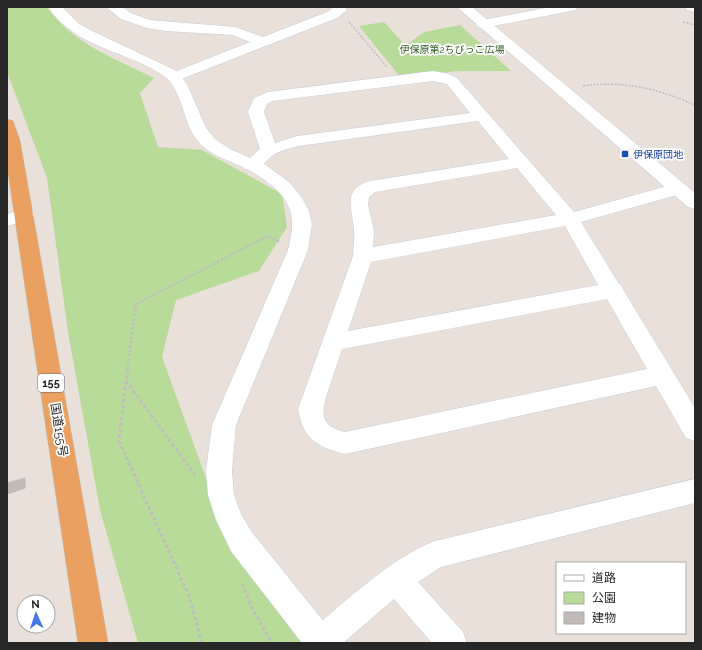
<svg xmlns="http://www.w3.org/2000/svg" width="702" height="650" font-family="Raleway,'Noto Sans JP',sans-serif">
  <style>
    .green { fill: #b8db9a }
    .building { fill: #c1bab6; stroke: #c3bcb3 }
    .lines { fill: none; stroke-linecap: round; stroke-linejoin: round }
    .minor-casing { stroke: #c8cdd8; stroke-width: 1 }
    .tertiary-casing { stroke: #c8cdd8; stroke-width: 1 }
    .trunk-casing { stroke: #bebebe; stroke-width: 1 }
    .path-far2 { stroke: #bebebe; stroke-width: 1.5; stroke-dasharray: 2 1.5; stroke-linecap: butt }
    .path-far1 { stroke: #bebebe; stroke-width: 2.5; stroke-dasharray: 2.5 2; stroke-linecap: butt }
    .path { stroke: #bebebe; stroke-width: 3; stroke-dasharray: 3.5 2.5; stroke-linecap: butt }
    .minor { fill: #fff; fill-rule: evenodd }
    .tertiary { fill: #fff; fill-rule: evenodd }
    .trunk { fill: #eaa060; fill-rule: evenodd }
    .transit-dot { fill: #1a4fb4; stroke: #fff; stroke-width: 1.5 }
    .labels { text-anchor: middle; stroke-width: 3.5; stroke-linejoin: round; paint-order: stroke }
    .far-park-label { font-size: 10px; fill: #335c1f; stroke: #fff }
    .far-transit-label { font-size: 10px; fill: #164399; stroke: #fff; text-anchor: start }
    .shield { fill: #fff; stroke: #686868; stroke-width: 1 }
    .shield-label { font-size: 11px; font-weight: bold; fill: #272727 }
    .street-label { font-size: 12px; fill: #272727; stroke: #fff }
  </style>
  <rect width="100%" height="100%" fill="#e8e0d9"/>
  <path class="green" d="M7 7H47C71 43 116 59 154 78L140 93 158 147 202 150 282 194 287 227 259 271 176 300 162 357 211 492 306 643H138L100 510 68 332 47 178 7 72Z
    M384 22 404 44 409 43 424 32 460 25 511 71H457L401 78 359 26Z"/>
  <path class="building" d="M25 478V488L7 494V483Z"/>
  <g class="lines">
    <defs>
      <path id="minor" d="M106 7H122L131 13 150 20 235 27 263 37 327 12 332 9 330 7H345L347 10 337 18 174 82 169 80 166 77 169 74 250 42 233 35 165 31 147 28 121 19Z
        M550 7H578L576 10 571 11 483 28 478 27 476 24 478 21 483 20Z
        M685 7H695V12L687 10Z
        M433 71 449 74 457 78 574 212 678 183 684 185 687 189 684 193 581 222 619 284 621 285 624 291 695 408V441L686 438 656 386 345 454C317 447 303 439 298 409L353 256C353 248 355 239 354 231 353 209 341 189 370 181L509 159 478 121 299 146C292 148 282 150 275 154 264 161 259 173 245 169L242 165 260 149 248 112 254 98 268 92ZM433 81 447 84 470 113 297 136 275 143 264 112 267 104 272 101ZM517 168 556 215 373 247 374 231 368 204 369 197 375 192ZM565 226 598 285 348 331 371 262ZM607 299 647 369 345 432C315 425 323 408 330 385 334 373 338 361 342 349Z
        M25 209 32 211 34 215 32 219 7 226V214Z
        M695 479V503L441 567 418 582 463 632 467 643H432L394 599 343 643H306L310 631C349 599 388 560 435 541Z"/>
      <path id="tertiary" d="M48 7H62L78 23 90 30 177 71 187 84 206 128 215 139 230 149 264 164 289 182 302 198 309 211 312 224 308 250 236 425 232 471 234 495 241 514 251 531 332 632 336 643H302L231 551 216 520 208 495 206 471 212 425 288 250C290 241 293 230 292 220 291 195 263 177 243 167 226 160 208 154 197 140 182 121 183 90 164 76 126 50 77 49 48 7Z
        M457 7H472L695 193V209L688 207Z"/>
      <path id="trunk" d="M7 119 13 121 20 141 108 643H78L7 165Z"/>
    </defs>
    <use href="#minor" class="minor-casing"/>
    <use href="#tertiary" class="tertiary-casing"/>
    <use href="#trunk" class="trunk-casing"/>
    <path class="path-far2" d="M349 22 387 67
      M683 22 695 25
      M583 86C623 80 659 89 695 105"/>
    <path class="path-far1" d="M127 370 136 304 268 236 280 242"/>
    <path class="path" d="M128 369 126 381 195 475
      M126 381 119 441 189 596 202 643
      M242 584 253 610 272 643"/>
    <use href="#minor" class="minor"/>
    <use href="#tertiary" class="tertiary"/>
    <use href="#trunk" class="trunk"/>
  </g>
  <rect class="transit-dot" x="621" y="150" width="8" height="8" rx="2"/>
  <g class="labels">
    <g class="far-park-label">
      <text x="452" y="53">伊保原第2ちびっこ広場</text>
    </g>
    <g class="far-transit-label">
      <text x="633" y="158">伊保原団地</text>
    </g>
    <rect class="shield" x="38" y="374" width="26" height="18" rx="3"/>
    <g class="shield-label">
      <text x="51" y="387">155</text>
    </g>
    <g class="street-label">
      <text transform="translate(59 430) rotate(81)" y="4">国道155号</text>
    </g>
  </g>
  <rect width="702" height="650" fill="none" stroke="#272727" stroke-width="16"/>
  <rect x="556" y="562" width="130" height="72" fill="#ffffff" stroke="#a9a9a9"/>
  <rect x="564" y="575" width="20" height="6" fill="#ffffff" stroke="#a9a9a9"/>
  <text x="592" y="582" font-size="12" fill="#272727">道路</text>
  <rect x="564" y="592" width="20" height="12" fill="#b8db9a" stroke="#a9a9a9"/>
  <text x="592" y="602" font-size="12" fill="#272727">公園</text>
  <rect x="564" y="612" width="20" height="12" fill="#c1bab6" stroke="#a9a9a9"/>
  <text x="592" y="622" font-size="12" fill="#272727">建物</text>
  <g transform="translate(36 614) rotate(357)"><circle r="19" fill="#ffffff" stroke="#a9a9a9"/>
  <path d="M0-3L7 15L0 10L-7 15Z" fill="#4578ea"/>
  <text y="-6" font-size="11" font-weight="bold" text-anchor="middle" fill="#272727">N</text>
  </g>
</svg>
